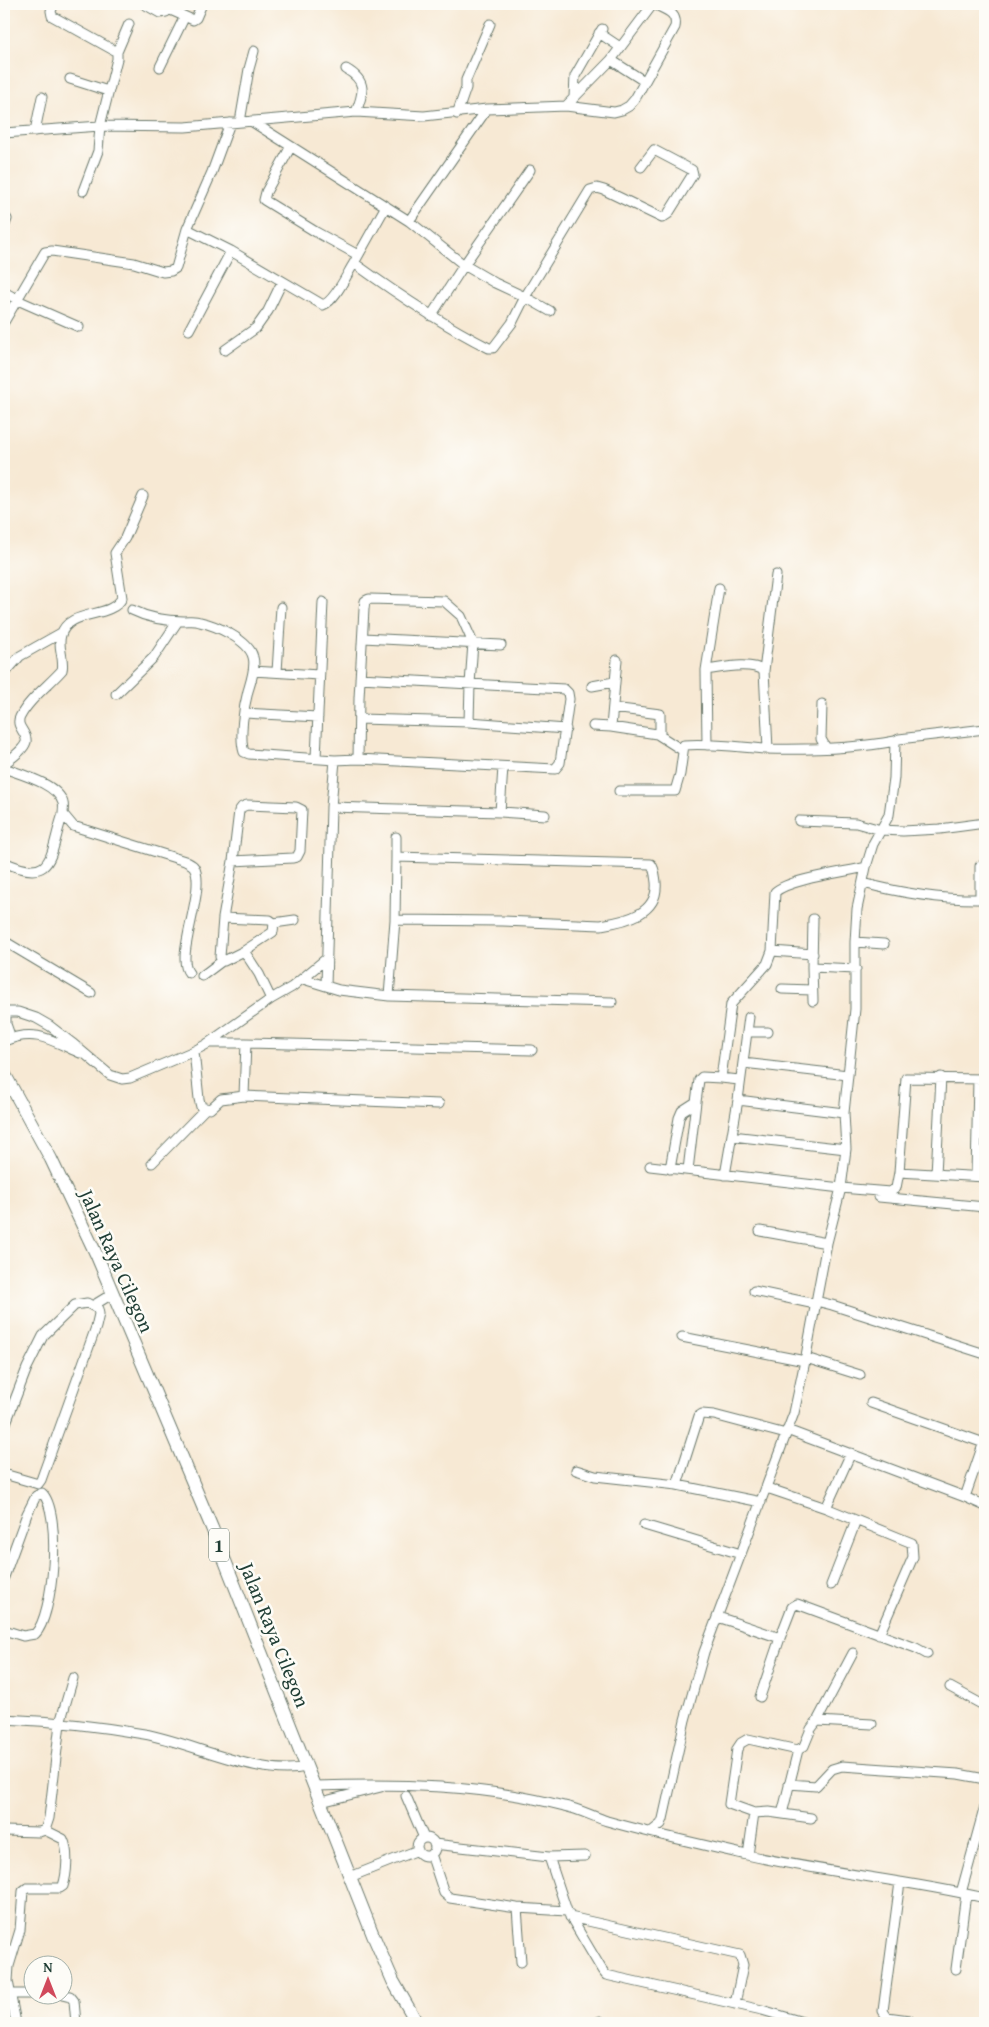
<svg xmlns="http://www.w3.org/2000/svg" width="989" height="2027" font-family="'Gentium Book Plus',serif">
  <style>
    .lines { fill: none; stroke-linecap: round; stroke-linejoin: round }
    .minor-casing { stroke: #6b796c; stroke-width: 11 }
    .highway-casing { stroke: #6b796c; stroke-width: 14 }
    .minor { stroke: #fff; stroke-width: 9 }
    .highway { stroke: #fff; stroke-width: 12 }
    .labels { text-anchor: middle; stroke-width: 5; stroke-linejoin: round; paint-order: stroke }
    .shield { fill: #fdfcf7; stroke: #62766e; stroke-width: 1 }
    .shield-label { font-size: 19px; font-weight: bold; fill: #1f3d34 }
    .street-label { font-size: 20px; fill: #1f3d34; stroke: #fdfcf7 }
  </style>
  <rect width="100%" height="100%" fill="#fdfcf7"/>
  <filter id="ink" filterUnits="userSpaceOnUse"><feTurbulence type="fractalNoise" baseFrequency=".02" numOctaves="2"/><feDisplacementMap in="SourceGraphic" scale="10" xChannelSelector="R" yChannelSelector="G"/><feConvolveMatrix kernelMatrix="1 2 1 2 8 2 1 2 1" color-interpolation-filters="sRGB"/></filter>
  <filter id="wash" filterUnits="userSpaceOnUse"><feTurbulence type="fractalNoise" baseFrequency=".0096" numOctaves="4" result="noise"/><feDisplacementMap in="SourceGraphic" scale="20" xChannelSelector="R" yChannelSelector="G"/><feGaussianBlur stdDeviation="1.12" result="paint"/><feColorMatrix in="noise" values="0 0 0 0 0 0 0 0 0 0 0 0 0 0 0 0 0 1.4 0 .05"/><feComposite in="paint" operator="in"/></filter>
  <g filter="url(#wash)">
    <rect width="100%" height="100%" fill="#f7e9d4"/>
  </g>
  <g filter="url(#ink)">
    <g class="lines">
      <defs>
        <path id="minor" d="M54 4 51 11 52 16 117 52V59L100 126 98 151 83 191
          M144 4 160 13 166 12 169 6
          M168 9 193 20 196 18 202 4
          M599 33 620 47
          M117 52 129 24
          M611 60 644 81
          M160 67 184 18
          M346 69C367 81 364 92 356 112
          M70 79 108 91
          M574 97 575 76 602 29
          M566 106 611 60 653 4
          M457 114 466 88V80L490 24
          M251 121 409 221 464 265 495 283 525 297 590 190 597 188 604 190 662 218 668 214 693 174 692 170 654 150 641 167
          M240 122 249 69 254 51
          M35 131 42 97
          M4 133 100 126 185 127 356 112 424 116 487 109 566 106 614 112 622 110 629 106 635 99 675 27C678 12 665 10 654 4
          M290 148 266 192 264 200 316 232 358 255
          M386 206 354 263C397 294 441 324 489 348H493L512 323 525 297 550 311
          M409 221 487 109
          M4 227 7 219
          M187 229 231 251 323 305C335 301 347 274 354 263
          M4 292 22 302 79 327
          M431 316 464 265 530 170
          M4 322 45 252 52 251 134 263 163 272 171 271 176 268 187 229 212 172 230 123
          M189 330 231 251
          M225 350 256 328 268 311 282 282
          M132 610C148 618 166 621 184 621 190 621 195 620 200 622 215 625 249 640 253 657 256 667 251 681 248 691 244 706 239 737 244 752L249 754 335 760 331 807 326 986
          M363 638 501 645
          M617 660 611 727 657 734 682 750
          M706 670C722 668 750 661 764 671L768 749
          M253 671 319 675
          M764 671 776 575
          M277 672 281 607
          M4 674 20 656 61 633
          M592 686 614 682
          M116 694 154 657 178 621
          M822 704 821 739 826 748
          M613 708 660 714V735
          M245 713 318 717
          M359 719 469 722 566 729
          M593 726 611 727
          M707 745 706 670 719 588
          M316 758 323 602
          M358 759 359 698 364 609 365 601 369 599 444 601 461 616 473 643 470 684 469 722
          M335 760 358 759 555 769 560 763 569 699 568 693 564 689 360 678
          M4 764C10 759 24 750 26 742 28 733 15 727 20 717 29 699 49 685 62 670 65 659 57 647 61 635 69 608 110 620 122 598L115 553 125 538 143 496
          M4 768C20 774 58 784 63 803 64 806 63 811 63 814L73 826 185 861C188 863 192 864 194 867 207 889 174 957 189 973
          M619 791H675L680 774 684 745C711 743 738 747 765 749 808 750 852 749 895 741L899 739 985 729
          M331 807 500 812 545 815
          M500 812 503 767
          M799 821 856 823 881 830 903 831 940 829 985 823
          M396 857V837
          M233 861 293 858 297 857 300 851 302 810 296 807 247 805 242 807 239 811 233 861 223 918 220 957 224 961 244 951 259 974 271 999
          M4 862C56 886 49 853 63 814
          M863 883C904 894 943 900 985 899
          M980 899V866
          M223 918 270 920 274 923 273 932 244 951
          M813 919 812 967 856 969
          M274 923 295 920
          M4 941 91 993
          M855 942 884 944
          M772 951 813 954
          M812 967 813 1001
          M202 976 222 961
          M303 979 339 990 389 996 612 1002
          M782 989 812 990
          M389 996 395 920 396 857 651 864C655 869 655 876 656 882 659 914 626 921 601 925L503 921 395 920
          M4 1012H18L36 1018 50 1026 72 1043 110 1075 122 1079 130 1078 194 1051 207 1044 271 999 292 987 327 958
          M6 1012V1024L11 1038
          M748 1032H768
          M4 1041C35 1028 51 1040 80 1053
          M208 1043H246
          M194 1051 199 1099 201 1107 210 1109 221 1099 244 1096 439 1104
          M743 1063 848 1075
          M721 1078 739 1080
          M244 1096 246 1043 532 1050
          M738 1100 844 1113
          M732 1136 846 1149
          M152 1163 205 1109
          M650 1166 841 1188 890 1192 896 1188 899 1172 906 1078 985 1079
          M670 1169 679 1118 682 1111 696 1102 699 1080 702 1077 721 1078 731 1004 767 964 772 951 775 892C789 879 846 872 866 867
          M688 1170 696 1102
          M899 1172 985 1177
          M936 1174 941 1077
          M725 1175 738 1100 749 1017
          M976 1176 978 1079
          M879 1197 985 1207
          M760 1231 827 1243
          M754 1291 815 1304
          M816 1301 832 1305 985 1354
          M94 1305 112 1294
          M682 1337 805 1361
          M806 1358 860 1375
          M871 1403 984 1443
          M4 1428 27 1368 43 1336 75 1305 87 1303 98 1309 99 1314 96 1327 41 1480 38 1484 35 1483 4 1474
          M787 1430 965 1497 985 1439
          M576 1470 595 1476 677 1485
          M767 1488 826 1508 912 1543 913 1557 879 1635
          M965 1497 985 1506
          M761 1502 677 1485 699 1416 702 1414 714 1415 786 1434
          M826 1508 851 1453
          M644 1525 741 1554
          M4 1577 27 1514 36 1496 42 1493C62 1511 54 1616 35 1634L23 1636 4 1630
          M831 1585 856 1521
          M718 1617 780 1638 792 1607 797 1604 916 1648 927 1654
          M950 1687 985 1706
          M760 1697 780 1638
          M4 1719C50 1721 98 1726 144 1734 191 1742 260 1778 306 1767
          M817 1721 872 1724
          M798 1750 748 1739 741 1743 737 1749 729 1804 754 1813 769 1812 811 1818
          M789 1784 816 1786 832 1769 842 1766 958 1774 985 1779
          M316 1786C398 1783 484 1785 564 1806 579 1809 592 1816 607 1821 653 1834 700 1844 747 1855 826 1873 907 1880 985 1898
          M406 1796 424 1838
          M321 1802 381 1787
          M782 1814 798 1750 804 1746 811 1729 817 1721 853 1653
          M45 1830 49 1818 60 1723 73 1678
          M4 1831 39 1832 45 1830 63 1839C69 1851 67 1874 63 1886L60 1888H27L23 1891 20 1930 9 1966 8 1981 16 2023
          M651 1832 661 1824 663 1819 685 1720 704 1652 794 1413 805 1361 827 1243 841 1188 846 1149 844 1113 855 1009V942L857 909 866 867 873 844 889 815 894 778 895 741
          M417 1847a9 9 0 1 1 18 0a9 9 0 1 1-18 0Z
          M434 1844 549 1857 567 1911
          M431 1854 444 1893 450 1898 517 1908 567 1911 602 1970 606 1975 762 2010 806 2023
          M748 1855 754 1813
          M549 1857 585 1856
          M350 1877 418 1850
          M900 1882 883 2011 887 2017 909 2020
          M961 1893 985 1806
          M517 1908 521 1962
          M570 1917 740 1955 743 1965 735 2004
          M956 1969 966 1894
          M10 1994H32
          M62 1994 70 1996 74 2001 76 2023
          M600 2021V2023"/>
        <path id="highway" d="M4 1073 51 1159 97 1256 212 1528 373 1935 393 1981 417 2023"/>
      </defs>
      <use href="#minor" class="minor-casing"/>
      <use href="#highway" class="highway-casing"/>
      <use href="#minor" class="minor"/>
      <use href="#highway" class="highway"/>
    </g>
  </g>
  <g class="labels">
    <rect class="shield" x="209" y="1528.5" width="20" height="33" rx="4"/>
    <g class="shield-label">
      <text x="219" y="1552">1</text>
    </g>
    <g class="street-label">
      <text transform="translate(117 1261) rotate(66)" y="7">Jalan Raya Cilegon</text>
      <text transform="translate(275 1635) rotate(68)" y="7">Jalan Raya Cilegon</text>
    </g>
  </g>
  <rect width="989" height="2027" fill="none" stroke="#fdfcf7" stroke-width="20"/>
  <g transform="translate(48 1980)"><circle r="24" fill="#fdfcf7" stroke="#a4b0a9"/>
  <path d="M0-4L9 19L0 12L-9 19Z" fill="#d1495b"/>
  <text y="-8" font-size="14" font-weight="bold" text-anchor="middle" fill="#1f3d34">N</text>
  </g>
</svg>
